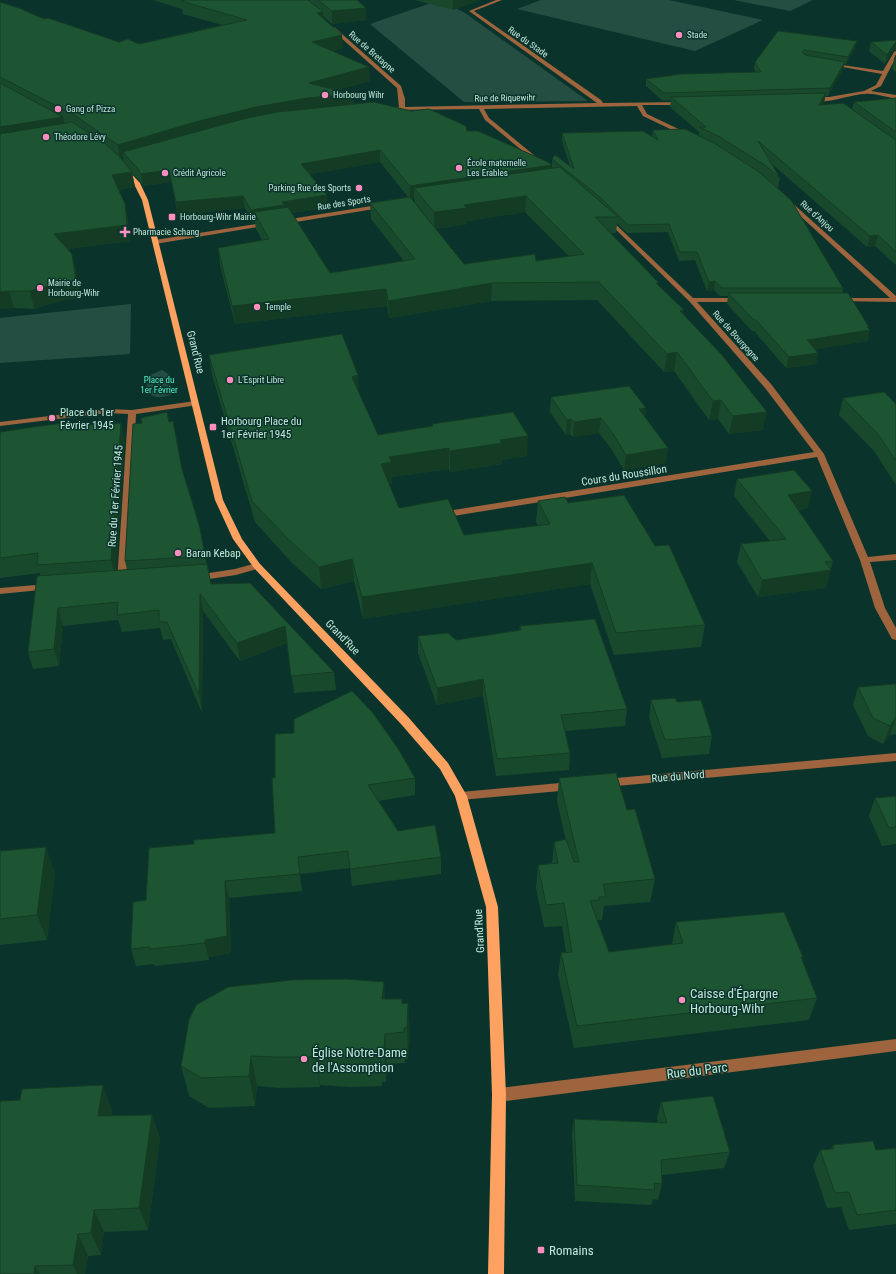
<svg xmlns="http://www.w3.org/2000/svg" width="896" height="1274" font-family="'Roboto Condensed',sans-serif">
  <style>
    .green { fill: #254e43 }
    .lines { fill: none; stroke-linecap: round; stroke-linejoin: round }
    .minor { fill: #9d643e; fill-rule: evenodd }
    .major { fill: #fea161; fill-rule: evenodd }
    .wall { fill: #19492c; fill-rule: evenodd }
    .shaded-wall { fill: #143c24 }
    .building { fill: #1d5533; stroke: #143c24 }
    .poi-dot { fill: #fe8ebe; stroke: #0a342b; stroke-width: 1.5 }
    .labels { text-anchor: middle; stroke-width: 3; stroke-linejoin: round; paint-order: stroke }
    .far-poi-label { font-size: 9px; fill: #c2e6da; stroke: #0a342b; text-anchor: start }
    .far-street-label { font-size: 9px; fill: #c2e6da; stroke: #0a342b }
    .far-park-label { font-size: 9px; fill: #57edc9; stroke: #0a342b }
    .street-label { font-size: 11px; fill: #c2e6da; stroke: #0a342b }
    .poi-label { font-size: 11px; fill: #c2e6da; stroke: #0a342b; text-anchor: start }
    .near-poi-label { font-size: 13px; fill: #c2e6da; stroke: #0a342b; text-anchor: start }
    .near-street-label { font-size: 13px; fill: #c2e6da; stroke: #0a342b }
  </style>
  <rect width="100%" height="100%" fill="#0a342b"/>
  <path class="green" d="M440 0 465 13 588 101 464 102 370 24Z
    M541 0H669L763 20 695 51 517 9Z
    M734 0H813L790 11Z
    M131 304 130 354 0 363V318Z
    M162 370 170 375 171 395C160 398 153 399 145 390L150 375Z"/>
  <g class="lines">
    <path class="minor" d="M496 0H502L474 11 601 100 603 103 685 102V104L683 105H642L647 114 691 135V137H687L643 116 637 106 484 109 489 118 541 161 536 162 485 120 479 109 387 110V108L399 107 397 88 330 28 334 27 401 86 405 99V107L597 103 469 11Z
      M896 51V57L881 86 871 91 896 95V99C886 97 874 93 865 94 850 94 821 107 808 99L811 97H829L864 91 876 85 882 74 831 65 829 63 883 71 894 52Z
      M786 201H790L896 296V302L838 301 837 300 840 298H890L786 203Z
      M384 204 387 206 386 207 284 224 281 222 284 220Z
      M608 217 693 298H740L743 300 740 302H697L771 384 824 454 868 557 896 554V560L870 562 885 608 896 628V640L892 639 875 608 860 560 817 457 441 518 437 515 441 512 814 452 765 388 689 301 606 220 605 219Z
      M268 222 271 224 270 225 155 244 152 242 155 240Z
      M195 401H198V405L136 414 127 582 125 584H119L117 582 128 414 107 413 0 426V422L107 409 132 410Z
      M257 563 260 564 262 566 260 568 236 575 196 581 191 578 196 575 235 569Z
      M48 584 51 585 53 587 51 589 0 594V588Z
      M896 753V761L605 787 601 786 599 783 601 780 605 779Z
      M571 782 575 783 577 786 575 789 571 790 461 800 457 799 455 796 457 793 461 792Z
      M896 1039V1051L499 1102 494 1100 492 1095 494 1090 499 1088Z"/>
    <path class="major" d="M123 169H127L140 183 148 200 223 500 242 539 260 564 409 718 448 763 467 796 498 907 506 1095 504 1274H488L492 1095 486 907 455 796 440 769 401 724 254 568 233 539 215 500 142 200 134 184 123 171Z"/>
  </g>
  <path class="wall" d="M153 0H309L310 2V0H357L366 8V20L332 24 323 16V18L343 48 332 51 370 81 337 90 352 94 353 104 467 131 552 165V159L570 166 562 141V133L652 136 653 130 698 136 699 132 670 107 671 100 663 101 646 86V79L755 72 754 69 755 62 778 31 855 48 846 64H844L843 69 828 96H825L824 103 823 105 852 109 854 102 896 98V265L875 246 867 247 772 164 780 178 778 188 843 288 842 293 869 327 868 341 815 349 818 353 816 364 786 368 754 331H752L727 304 728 296H720L714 290 707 291 695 260 679 261 668 232 627 233 617 223 616 233H611L659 286 684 315 763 430 729 434 718 419 709 420 674 371 664 372 597 300 491 301 389 318 387 306 235 324 220 265 218 248 262 240 256 229 255 223H253L245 208 178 215 171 182 143 186 140 181 132 173 135 187 119 190 125 204 128 220 130 241 68 249 72 254 76 271 80 298 60 301 34 309 14 308 0 309V2L44 19 119 42 139 44 222 25 183 14 182 9ZM380 162 408 197 370 203 371 219 404 261 330 273 291 213 328 208 310 174ZM414 198 415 203 411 199ZM525 212 569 256 536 261 464 264 436 229 467 224V221Z
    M415 0H479L453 10Z
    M871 42 893 51 885 64 869 51Z
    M896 55V72L892 69 894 60Z
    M209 355 359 393 378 435 432 427V424L527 456 502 460V464L450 472 449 469 392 477V483L389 484 399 508 464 535 538 526 536 522 538 501 568 503 655 546 705 625 701 647 614 655 590 584 363 619 354 581 321 589 292 563 255 522 212 375Z
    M551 397 646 408 645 417 666 463 624 470 610 447 599 433 573 437 570 434 566 435 550 412Z
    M843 398 896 404V485L874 451 839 415Z
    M71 422 72 426 125 441 116 570H127L125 561 169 422 205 556 211 584 334 672 336 690 294 693 287 643 240 661 203 611 202 713 171 639 163 640 160 628 122 632 118 620 63 626 59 666 33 669 28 652 40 575V573L0 578V432Z
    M737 479 808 508 798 510 833 561 826 588 758 597 737 562 741 544 770 541 734 496Z
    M520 626 627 709 625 726 565 731 570 753 569 770 496 776 483 696 437 705 418 653V636L456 640 519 631Z
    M896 684V734L890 735 883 744 868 736 853 705 858 687Z
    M651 700 677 702 712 736 709 754 662 758 649 718Z
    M272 778H415V795L378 801 398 831 441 857V874L352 886 350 868 300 874 302 891 229 898 231 953 209 957V960L155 966 154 964 136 966 131 949 146 900 194 844 275 833Z
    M559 778 627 810 655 879 650 902 604 906 602 920H597L609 952 672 944 676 922 802 960 817 998 809 1020 574 1048 558 975 561 953 566 952 562 926 544 927 536 888 538 865 552 864 554 842 566 841 557 801Z
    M896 796V844L882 846 869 816 875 798Z
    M0 849 1 851 55 873 47 940 0 945Z
    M385 999 403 1004 408 1003 410 1034 408 1059H405V1063L387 1064 386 1082H382V1086L350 1087 320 1085V1087L280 1088 257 1086 255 1106 209 1108 189 1096 181 1066Z
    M661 1102 730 1152 724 1168 662 1175V1184L658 1200 653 1199 651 1205 575 1201 572 1135 574 1119 658 1123 657 1118Z
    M112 1109 111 1116 152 1115 160 1138 148 1230 104 1232 101 1255 88 1256 85 1274H0Z
    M833 1145 876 1150 896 1148V1224L849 1230 841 1207 827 1208 813 1166 820 1150 831 1149Z"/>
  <path class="shaded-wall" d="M453 0H479L453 10Z
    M366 8V20L332 24V11Z
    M323 12 324 25 317 13Z
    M342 35 343 48 313 55 312 42Z
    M857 41 855 48 846 64 848 57Z
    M896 42V50L893 51 885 64 887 55 895 43Z
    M845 62 843 69 828 96 830 88Z
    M369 67 370 81 310 97 309 83Z
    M826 93 824 103 817 115 819 105Z
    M352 94 353 108 123 152 124 159 120 160 118 145 195 122 256 107 307 98Z
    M63 117 66 132 0 142V127Z
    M380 150V162L302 176 301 164Z
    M552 165 551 177 414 188V198L410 199V186Z
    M169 170 171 182 143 186 141 174Z
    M132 172 135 187 115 190 112 175Z
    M327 195 328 208 285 214 254 212 255 223H253L251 210 282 202Z
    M243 196 245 208 178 215 176 202Z
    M526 196 525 212 467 221V224L435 229 434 212 464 205Z
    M125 204 128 220 130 241 58 250 54 234Z
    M878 235 875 246 867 247 870 236Z
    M72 254 76 271 80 298 60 301 34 309 30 291Z
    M715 281 714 290 707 291 709 282Z
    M492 283 491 301 389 318 388 301Z
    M386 289 387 306 235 324 232 306Z
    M9 291 14 308 0 309V292Z
    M684 310 682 328 680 311Z
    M869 327 868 331 870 330 868 341 805 351 807 340Z
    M677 352 674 371 664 372 667 354Z
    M818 353 816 364 786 368 789 357Z
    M358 375 359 396 352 377Z
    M721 400 718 419 709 420 713 401Z
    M646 408 644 423 639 409Z
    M767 412 763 430 729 434 733 416Z
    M601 418 599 433 573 437 574 422Z
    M571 419 570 434 566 435 567 420Z
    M121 423 125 441 116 580 111 560Z
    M528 436 527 456 502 460V464L450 472V451L500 440Z
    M449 448V469L392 477V483L381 486V464L389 457Z
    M668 448 666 463 624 470 626 455Z
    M812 491 808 508 784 512 788 495Z
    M352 559 354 581 321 589 319 567Z
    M592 563 590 584 363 619 362 597Z
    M831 570 826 588 758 597 762 580Z
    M200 594 203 611 202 713 199 695Z
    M58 608 63 626 59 666 54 649Z
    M285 626 287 643 240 661 237 643Z
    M483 679V696L437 705V688Z
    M896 717 890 735 883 744 890 726Z
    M46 847 55 873 47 940 37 915Z
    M225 881 229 898 231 953 209 957V960L205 943V940Z
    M384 982 386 1013 382 999Z
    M408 1003 410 1034 408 1059 407 1028Z
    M385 1034 387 1064 386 1082 384 1051Z
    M380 1052 382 1082V1086L380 1055Z
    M316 1054 320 1085V1087L315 1057Z
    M251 1056 257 1086 255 1106 249 1076Z
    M103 1085 112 1109 107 1139 98 1116Z
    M152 1115 160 1138 148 1230 139 1208Z
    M94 1210 104 1232 101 1255 91 1233Z
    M78 1234 88 1256 85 1274H77L73 1265Z
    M35 1266 40 1274H34Z"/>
  <path class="building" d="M185 0H308L323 12 317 13 342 35 312 42 369 67 309 83 352 94 307 98 256 107 195 122 118 145 74 115 0 77V2L19 8 44 19 48 18 119 42 128 39 139 44 247 20 181 1Z
    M318 0H357L366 8 332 11Z
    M778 31 857 41 848 57 804 50 802 52 805 55 845 62 830 88 664 93 646 79 681 74 761 72 755 62Z
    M896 40V42L895 43 887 55 871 42Z
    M896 55V62L894 60Z
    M0 83 63 117 0 127Z
    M826 93 819 105 843 103 896 140V252L878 235 870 236 758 141 780 178 766 166 720 137 699 127H706L671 97Z
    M896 98V132L854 102Z
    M374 102 411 111 429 109 466 126 467 131H478L548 162 552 165 410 186 380 150 301 164 327 195 282 202 285 205 251 210 243 196 176 202 169 170 141 174 138 169 123 152 247 118 278 112Z
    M72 122 104 143 119 156 132 172 112 175 125 204 127 225 54 234 72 254 76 281 56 284 30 291H9L0 292V134Z
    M685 129 714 143 759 172 791 200 843 288H722L715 281 709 282 697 252H680L669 224 628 225 601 198 552 159 555 155 574 169 562 133 643 131 658 140 653 130Z
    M560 167 618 217H595L659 283H656L684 310 680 311 722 355 767 412 733 416 721 400 713 401 677 352 667 354 599 282 492 283 388 301 386 289 232 306 218 248 269 239 254 212 288 207 330 273 415 259 370 203 410 197 464 264 535 254 536 261 584 254 526 196 464 205 467 208 434 212 414 188Z
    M728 293H848L869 327H867L870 330 807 340 818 353 789 357 756 320H754Z
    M342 334 358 375 352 377 378 435 433 426 432 424 513 412 528 436 500 440 502 443 450 451 449 448 389 457 392 462 381 464 399 508 448 499 464 535 550 524 538 501 565 497 568 503 624 495 655 546 669 545 705 625 616 633 592 563 362 597 352 559 319 567 290 541 252 501 209 355Z
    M629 386 646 408 639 409 668 448 626 455 612 432 601 418 574 422 571 419 567 420 551 397Z
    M884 392 896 404V461L878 434 843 398Z
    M167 412 169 422 173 421 182 469 200 528 205 556 125 561 133 424 142 423 141 418Z
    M71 422V426L121 423 111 560 37 565 38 553 0 558V432L33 427Z
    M794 470 812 491 788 495 833 561 825 562 831 570 762 580 741 544 786 539 737 479Z
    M207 564 211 584 250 583 334 672 291 676 285 626 237 643 200 594 199 695 167 622H159V610L117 615 118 602 58 608 54 649 28 652 37 576Z
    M595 619 627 709 561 715 570 753 497 759 483 679 437 688 418 636 448 633 456 640 521 630 520 626Z
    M896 684V717L890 726 873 718 858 687Z
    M352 691 373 713 399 750 415 778 368 785 398 831 435 825 441 857 350 869 348 851 298 857 300 874 225 881 227 936 205 940V943L150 949V947L131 949 133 902 146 900 149 848 194 844V840L275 833 272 778H275V734L294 733V719Z
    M675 698 677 702 701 700 712 736 665 740 651 700Z
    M616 773 627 810 635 809 655 879 603 884 606 897H599V900L590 901 609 952 683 943 676 922 784 912 803 957H801L817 998 577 1026 561 953 572 952 564 903 546 905 538 865 558 863 554 842 566 839 574 862H579L559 778Z
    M896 796V827L889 828 875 798Z
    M46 847 37 915 0 919V851Z
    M345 979 384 982 382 999H402V1004L408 1003 407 1028H404V1032L385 1034 384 1051 380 1052V1055L347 1056 316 1054 315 1057H275L251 1056 249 1076 202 1078 181 1066 189 1020 196 1005 228 987 292 980Z
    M103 1085 98 1116 152 1115 139 1208 94 1210 91 1233 78 1234 73 1265 35 1266 34 1274H0V1101L20 1100 22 1089Z
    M713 1096 730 1152 661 1160 662 1184 654 1183 655 1190 577 1185 574 1119 667 1123 661 1102Z
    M873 1141 876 1150 896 1148V1210L857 1215 849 1192 835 1193 820 1150 834 1149 833 1145Z"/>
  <g class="poi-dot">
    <circle cx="679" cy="35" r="4"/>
    <circle cx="325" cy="95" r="4"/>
    <circle cx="58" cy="109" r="4"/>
    <circle cx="46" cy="137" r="4"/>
    <circle cx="459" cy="168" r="4"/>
    <circle cx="165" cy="173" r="4"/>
    <circle cx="359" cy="188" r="4"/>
    <rect x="168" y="213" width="8" height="8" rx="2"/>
    <path d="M123 226h4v4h4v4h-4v4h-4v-4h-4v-4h4z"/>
    <circle cx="40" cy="288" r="4"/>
    <circle cx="257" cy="307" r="4"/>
    <circle cx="230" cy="380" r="4"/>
    <circle cx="52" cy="418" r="4"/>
    <rect x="209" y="423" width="8" height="8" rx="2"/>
    <circle cx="178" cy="553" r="4"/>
    <circle cx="682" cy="1000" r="4"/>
    <circle cx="304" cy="1059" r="4"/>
    <rect x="537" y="1246" width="8" height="8" rx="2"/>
  </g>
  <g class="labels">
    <g class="far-poi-label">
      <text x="687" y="38">Stade</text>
      <text x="333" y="98">Horbourg Wihr</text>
      <text x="66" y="112">Gang of Pizza</text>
      <text x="54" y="140">Théodore Lévy</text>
      <text x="467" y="166">École maternelle<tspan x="467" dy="10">Les Erables</tspan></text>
      <text x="173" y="176">Crédit Agricole</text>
      <text x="351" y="191" text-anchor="end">Parking Rue des Sports</text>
      <text x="180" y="220">Horbourg-Wihr Mairie</text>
      <text x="133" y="235">Pharmacie Schang</text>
      <text x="48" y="286">Mairie de<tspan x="48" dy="10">Horbourg-Wihr</tspan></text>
      <text x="265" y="310">Temple</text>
      <text x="238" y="383">L'Esprit Libre</text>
    </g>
    <g class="far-street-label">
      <text transform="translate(528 42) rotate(35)" y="3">Rue du Stade</text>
      <text transform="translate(372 52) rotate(41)" y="3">Rue de Bretagne</text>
      <text transform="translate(505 98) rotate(-1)" y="3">Rue de Riquewihr</text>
      <text transform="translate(344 203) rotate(-9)" y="3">Rue des Sports</text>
      <text transform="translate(817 216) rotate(42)" y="3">Rue d'Anjou</text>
      <text transform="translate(736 336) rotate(48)" y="3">Rue de Bourgogne</text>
    </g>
    <g class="far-park-label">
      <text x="159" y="383">Place du<tspan x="159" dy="10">1er Février</tspan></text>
    </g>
    <g class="street-label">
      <text transform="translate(196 352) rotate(76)" y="4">Grand'Rue</text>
      <text transform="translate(624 475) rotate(-9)" y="4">Cours du Roussillon</text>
      <text transform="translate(115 496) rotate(-86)" y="4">Rue du 1er Février 1945</text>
      <text transform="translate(343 637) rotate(46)" y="4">Grand'Rue</text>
      <text transform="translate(678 776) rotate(-5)" y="4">Rue du Nord</text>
      <text transform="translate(479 931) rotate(-93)" y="4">Grand'Rue</text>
    </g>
    <g class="poi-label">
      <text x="60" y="416">Place du 1er<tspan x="60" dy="13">Février 1945</tspan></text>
      <text x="221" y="425">Horbourg Place du<tspan x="221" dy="13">1er Février 1945</tspan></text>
      <text x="186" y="557">Baran Kebap</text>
    </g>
    <g class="near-poi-label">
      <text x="690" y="998">Caisse d'Épargne<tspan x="690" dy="15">Horbourg-Wihr</tspan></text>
      <text x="312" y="1057">Église Notre-Dame<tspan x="312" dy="15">de l'Assomption</tspan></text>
      <text x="549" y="1255">Romains</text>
    </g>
    <g class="near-street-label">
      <text transform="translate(697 1070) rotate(-7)" y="5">Rue du Parc</text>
    </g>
  </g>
</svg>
